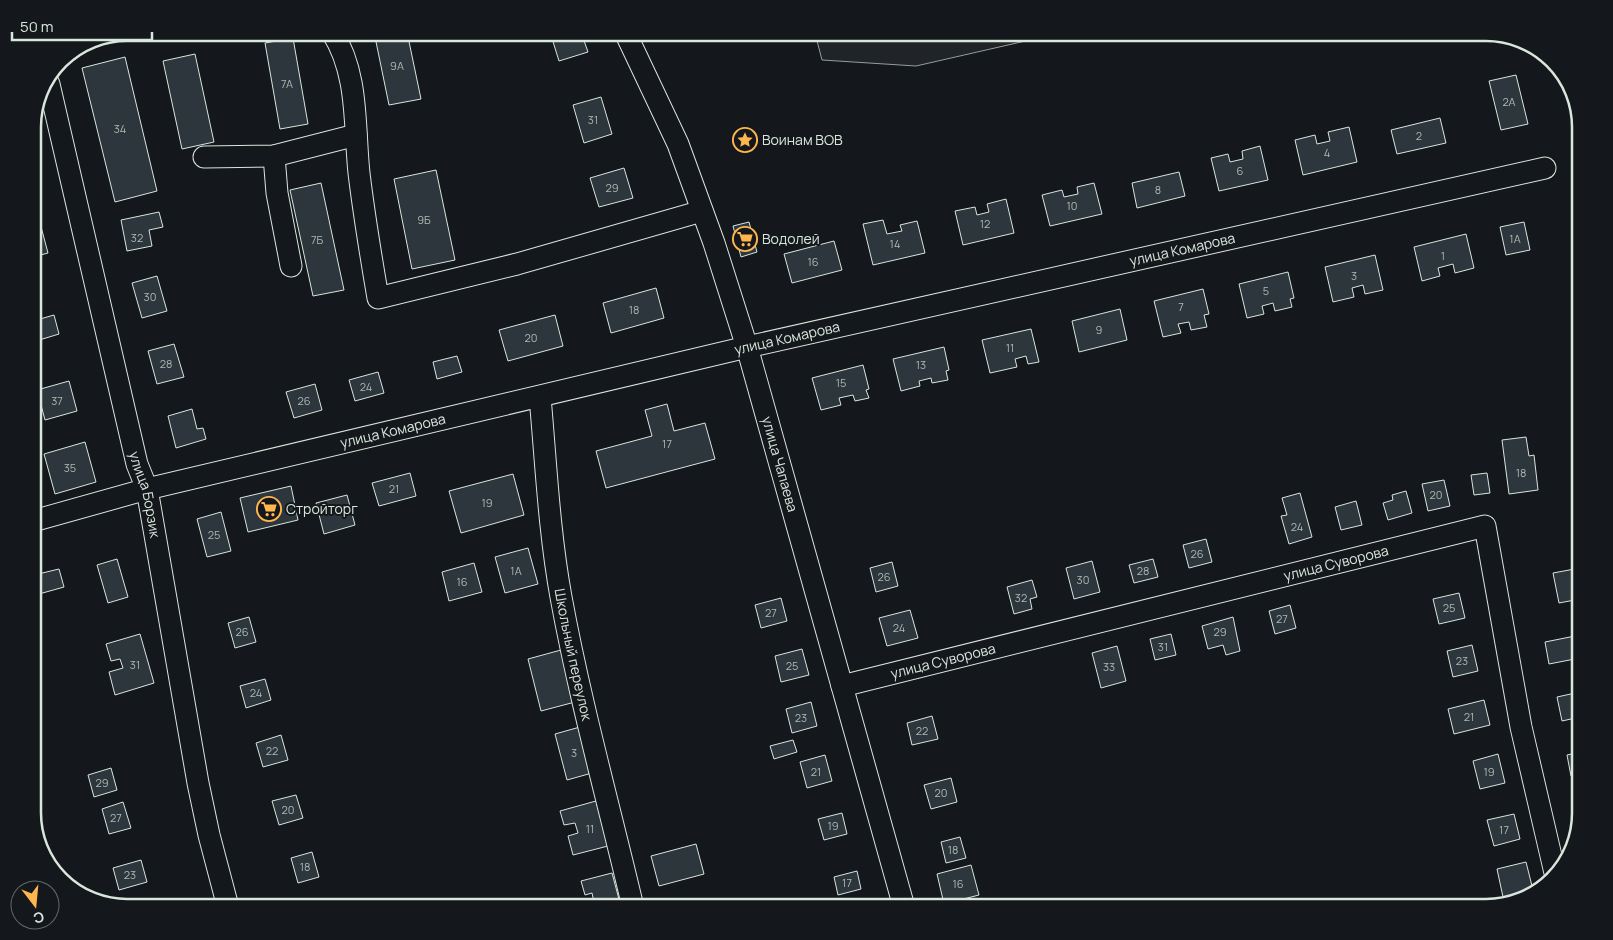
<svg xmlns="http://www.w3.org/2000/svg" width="1613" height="940" font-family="Manrope,sans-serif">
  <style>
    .green { fill: #202428; stroke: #939e99 }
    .building { fill: #2c363c; stroke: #d8e6dc }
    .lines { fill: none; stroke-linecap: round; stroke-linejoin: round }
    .minor-casing { stroke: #d8e6dc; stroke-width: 23 }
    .minor { stroke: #14181c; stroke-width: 21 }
    .labels { text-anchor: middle; stroke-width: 4; stroke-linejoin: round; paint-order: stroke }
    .number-label { font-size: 11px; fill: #adbab4 }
    .poi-label { font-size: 14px; fill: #d8e6dc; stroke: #14181c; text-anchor: start }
    .street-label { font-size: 14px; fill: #d8e6dc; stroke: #14181c }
    .rim { fill: none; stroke: #d8e6dc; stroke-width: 2.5 }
  </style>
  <rect width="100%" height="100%" fill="#14181c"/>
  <path class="green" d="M815 33V32L1055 33 1043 37 916 66 822 60Z
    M1563 74 1568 80 1580 122 1576 123Z"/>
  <path class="building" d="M374 32H407L421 99 389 105Z
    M550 32H581L588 52 559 61Z
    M293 38 308 124 280 129 265 43Z
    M195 54 214 142 182 149 163 61Z
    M125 57 157 191 115 202 82 68Z
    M1516 75 1528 124 1501 130 1489 81Z
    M601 97 612 134 584 143 573 105Z
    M1440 118 1446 143 1397 154 1391 130Z
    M1349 127 1357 162 1303 175 1295 140 1315 135 1317 144 1330 141 1328 132Z
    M1260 146 1268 180 1219 191 1211 158 1228 154 1230 162 1243 159 1242 151Z
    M624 168 633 198 599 207 590 178Z
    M436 170 455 260 412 269 394 179Z
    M1179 172 1185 196 1137 208 1132 183Z
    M321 183 344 290 313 296 290 190Z
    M1094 183 1102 214 1050 226 1042 195 1062 190 1064 197 1078 194 1077 187Z
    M1006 199 1014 233 963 245 955 211 975 207 977 215 989 212 987 204Z
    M159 212 163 227 149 230 152 246 127 251 121 220Z
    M883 220 887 234 902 231 900 225 917 221 925 253 873 265 863 224Z
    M749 222 757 252 741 257 733 226Z
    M1524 222 1530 250 1506 255 1500 227Z
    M40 223 48 253 33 257V225Z
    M1466 234 1474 268 1455 273 1453 264 1438 268 1440 276 1422 281 1414 247Z
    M834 241 842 270 792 283 784 254Z
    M1375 255 1383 290 1365 294 1363 285 1352 288 1354 297 1333 302 1325 267Z
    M1288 272 1294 298 1290 299 1292 307 1275 311 1273 303 1262 306 1264 314 1247 318 1239 284Z
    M157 276 167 311 142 318 132 283Z
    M656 288 664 318 611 333 603 303Z
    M1203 289 1209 314 1204 315 1207 327 1191 330 1189 322 1178 324 1181 333 1163 337 1154 301Z
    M1120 309 1127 340 1079 352 1072 321Z
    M54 315 59 334 36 341 33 331V321Z
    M555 315 563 346 508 361 499 330Z
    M1031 329 1039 362 1028 364 1026 356 1015 359 1017 367 990 373 982 340Z
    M174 344 184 377 157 384 148 351Z
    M944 347 949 370 946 371 948 380 932 383 931 378 919 381 920 386 901 391 893 359Z
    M457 356 462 372 437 379 433 362Z
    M863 365 869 389 866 390 869 398 855 401 853 395 839 398 841 405 821 410 812 378Z
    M378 372 384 393 355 401 349 380Z
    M69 381 77 411 45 420 37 390Z
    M315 384 322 410 294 418 286 392Z
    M667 404 674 431 705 423 715 459 606 488 596 451 652 436 645 410Z
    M192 409 197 429 203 428 206 439 176 448 168 416Z
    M1526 437 1529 456 1534 455 1538 490 1509 494 1502 440Z
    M85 442 96 482 55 494 44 454Z
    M410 473 416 496 379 506 372 483Z
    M1487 473 1490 493 1474 495 1471 475Z
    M513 474 524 515 461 533 449 491Z
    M1444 480 1450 506 1428 511 1422 484Z
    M291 486 298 520 248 532 240 498Z
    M1406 491 1412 513 1388 520 1383 503 1393 500 1392 495Z
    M1300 493 1312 537 1289 544 1281 516 1287 515 1282 498Z
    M347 495 355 525 324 534 316 503Z
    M1356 501 1362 525 1341 530 1335 507Z
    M221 512 231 551 207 557 197 519Z
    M1206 539 1212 562 1189 568 1183 545Z
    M528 548 538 584 505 593 495 557Z
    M117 559 128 597 108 603 97 565Z
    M1153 559 1158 577 1134 583 1129 565Z
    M1092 561 1100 592 1074 599 1066 568Z
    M892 562 898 586 876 592 870 568Z
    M474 563 482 592 449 601 442 572Z
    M1580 568V599L1559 603 1553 573Z
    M59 569 64 587 39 594 34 575Z
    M1032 580 1037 597 1030 599 1032 609 1014 614 1007 587Z
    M1459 593 1465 618 1439 624 1433 599Z
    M781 598 787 621 761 628 755 605Z
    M1290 605 1296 628 1275 634 1269 611Z
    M910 610 918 638 887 646 879 618Z
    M249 617 256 642 235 648 228 623Z
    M1233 617 1240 651 1226 655 1223 645 1208 649 1202 626Z
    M140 634 154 683 115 695 109 672 123 668 120 659 111 661 106 644Z
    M1171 634 1176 655 1155 660 1150 639Z
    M1580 635V658L1549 664 1545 642Z
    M1472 645 1478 671 1453 677 1447 651Z
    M1117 646 1126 681 1101 688 1092 653Z
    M802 649 809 675 781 682 775 656Z
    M561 650 575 702 541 711 528 659Z
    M265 679 271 700 246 708 240 686Z
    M1580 692V717L1562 721 1557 697Z
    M1484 700 1490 725 1454 734 1448 709Z
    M811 702 817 726 792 733 786 709Z
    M932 716 938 739 912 745 907 723Z
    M580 727 592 773 567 780 555 734Z
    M281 735 288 760 263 767 256 743Z
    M793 740 797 752 774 759 770 746Z
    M1580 752V774L1571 776 1567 755Z
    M1498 754 1505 783 1480 789 1473 761Z
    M825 755 832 781 807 788 800 762Z
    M111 768 117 790 94 797 88 775Z
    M951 778 957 802 931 809 924 785Z
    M296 795 303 818 279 825 272 801Z
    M596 801 608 846 573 855 568 836 578 833 575 823 564 825 560 811Z
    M123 802 131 828 109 834 102 809Z
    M1580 806V813L1579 821 1576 807Z
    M842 813 847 834 824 840 818 819Z
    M1514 814 1520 839 1494 846 1487 820Z
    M960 837 966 858 946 863 941 842Z
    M696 844 704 874 659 886 651 856Z
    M312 852 319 877 298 883 291 858Z
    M141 860 147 882 119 890 113 868Z
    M1526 862 1533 890 1503 897 1497 869Z
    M971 865 979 895 944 904 937 874Z
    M857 871 861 889 838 895 834 877Z
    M612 873 621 907H594H595L592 893 585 895 581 881Z"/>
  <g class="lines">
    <defs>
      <g id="minor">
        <path d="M332 32C359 74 354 126 359 173 364 215 371 257 378 298L517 264 702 211"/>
        <path id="s1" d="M625 32 678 144 714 243 747 347 904 907"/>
        <path id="s2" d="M49 84 137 464 147 489 198 783 209 835 228 907"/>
        <path d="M274 156 277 193 291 266"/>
        <path d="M204 157 274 156 356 135"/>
        <path id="s3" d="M540 397C546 463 549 531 561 597 580 701 609 805 633 907"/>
        <path id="s4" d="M33 521 147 489 747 347 1545 168"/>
        <path id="s5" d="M842 686 1485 526 1521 727 1555 873"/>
      </g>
    </defs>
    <use href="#minor" class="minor-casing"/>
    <use href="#minor" class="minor"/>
  </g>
  <defs>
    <symbol id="sight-ring" viewBox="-11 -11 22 22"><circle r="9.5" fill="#14181c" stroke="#ffb74d" stroke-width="1.5"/><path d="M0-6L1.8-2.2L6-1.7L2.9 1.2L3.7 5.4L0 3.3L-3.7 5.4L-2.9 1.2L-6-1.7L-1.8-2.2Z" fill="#ffb74d"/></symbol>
    <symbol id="supermarket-ring" viewBox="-11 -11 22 22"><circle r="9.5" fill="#14181c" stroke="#ffb74d" stroke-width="1.5"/><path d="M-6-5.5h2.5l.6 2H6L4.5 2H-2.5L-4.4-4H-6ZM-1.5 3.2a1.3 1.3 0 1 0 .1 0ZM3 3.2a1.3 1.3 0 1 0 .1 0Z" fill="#ffb74d"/></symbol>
  </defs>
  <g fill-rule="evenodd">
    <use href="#sight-ring" x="731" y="126" width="28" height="28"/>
    <use href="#supermarket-ring" x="731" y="225" width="28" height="28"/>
    <use href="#supermarket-ring" x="255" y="495" width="28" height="28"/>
  </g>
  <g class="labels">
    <g class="number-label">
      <text x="397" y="70">9А</text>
      <text x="287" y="88">7А</text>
      <text x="1509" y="106">2А</text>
      <text x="593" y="124">31</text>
      <text x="120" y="133">34</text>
      <text x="1419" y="140">2</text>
      <text x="1327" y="157">4</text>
      <text x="1240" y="175">6</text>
      <text x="612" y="192">29</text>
      <text x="1158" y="194">8</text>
      <text x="1072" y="210">10</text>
      <text x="424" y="224">9Б</text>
      <text x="985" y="228">12</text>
      <text x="137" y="242">32</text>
      <text x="1515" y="243">1А</text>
      <text x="317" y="244">7Б</text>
      <text x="895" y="248">14</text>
      <text x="1443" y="260">1</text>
      <text x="813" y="266">16</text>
      <text x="1354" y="280">3</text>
      <text x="1266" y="295">5</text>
      <text x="150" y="301">30</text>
      <text x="1181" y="311">7</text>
      <text x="634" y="314">18</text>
      <text x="1099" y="334">9</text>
      <text x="531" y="342">20</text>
      <text x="1010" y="352">11</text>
      <text x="166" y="368">28</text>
      <text x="921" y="369">13</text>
      <text x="841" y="387">15</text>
      <text x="366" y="391">24</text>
      <text x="57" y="405">37</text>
      <text x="304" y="405">26</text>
      <text x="667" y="448">17</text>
      <text x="70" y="472">35</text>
      <text x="1521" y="477">18</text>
      <text x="394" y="493">21</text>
      <text x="1436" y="499">20</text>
      <text x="487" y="507">19</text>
      <text x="1297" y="531">24</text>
      <text x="214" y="539">25</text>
      <text x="1197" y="558">26</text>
      <text x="516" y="575">1А</text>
      <text x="1143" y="575">28</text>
      <text x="884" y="581">26</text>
      <text x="1083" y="584">30</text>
      <text x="462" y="586">16</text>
      <text x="1021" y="602">32</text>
      <text x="1449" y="612">25</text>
      <text x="771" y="617">27</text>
      <text x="1282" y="623">27</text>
      <text x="899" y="632">24</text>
      <text x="242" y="636">26</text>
      <text x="1220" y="636">29</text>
      <text x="1163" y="651">31</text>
      <text x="1462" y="665">23</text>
      <text x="135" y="669">31</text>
      <text x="792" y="670">25</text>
      <text x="1109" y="671">33</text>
      <text x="256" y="697">24</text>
      <text x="1469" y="721">21</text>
      <text x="801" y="722">23</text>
      <text x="922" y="735">22</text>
      <text x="272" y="755">22</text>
      <text x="574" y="757">3</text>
      <text x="816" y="776">21</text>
      <text x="1489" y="776">19</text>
      <text x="102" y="787">29</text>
      <text x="941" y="797">20</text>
      <text x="288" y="814">20</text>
      <text x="116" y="822">27</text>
      <text x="833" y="830">19</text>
      <text x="590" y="833">11</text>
      <text x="1504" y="834">17</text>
      <text x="953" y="854">18</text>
      <text x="305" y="871">18</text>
      <text x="130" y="879">23</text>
      <text x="847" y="887">17</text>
      <text x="958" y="888">16</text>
    </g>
    <g class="poi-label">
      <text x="762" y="145">Воинам ВОВ</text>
      <text x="762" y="244">Водолей</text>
      <text x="286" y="514">Стройторг</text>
    </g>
    <g class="street-label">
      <text dy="5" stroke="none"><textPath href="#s4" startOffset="1181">улица Комарова</textPath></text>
      <text dy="5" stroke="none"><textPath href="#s4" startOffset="776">улица Комарова</textPath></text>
      <text dy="5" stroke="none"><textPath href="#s4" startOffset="371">улица Комарова</textPath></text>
      <text dy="5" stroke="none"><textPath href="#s1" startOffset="460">улица Чапаева</textPath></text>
      <text dy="5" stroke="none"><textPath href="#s2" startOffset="422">улица Борзик</textPath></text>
      <text dy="5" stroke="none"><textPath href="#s5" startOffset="509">улица Суворова</textPath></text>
      <text dy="5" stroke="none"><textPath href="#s3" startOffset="260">Школьный переулок</textPath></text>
      <text dy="5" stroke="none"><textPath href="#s5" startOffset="104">улица Суворова</textPath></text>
    </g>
  </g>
  <path d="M0 0H1613V940H0ZM127 41H1486A86 86 0 0 1 1572 127V813A86 86 0 0 1 1486 899H127A86 86 0 0 1 41 813V127A86 86 0 0 1 127 41Z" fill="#14181c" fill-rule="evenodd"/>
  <path class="rim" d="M127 41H1486A86 86 0 0 1 1572 127V813A86 86 0 0 1 1486 899H127A86 86 0 0 1 41 813V127A86 86 0 0 1 127 41Z"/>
  <g transform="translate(35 905) rotate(164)"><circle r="24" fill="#14181c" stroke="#626a69"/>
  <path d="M0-4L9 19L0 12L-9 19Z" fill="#ffb74d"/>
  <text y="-8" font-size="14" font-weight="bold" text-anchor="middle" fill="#d8e6dc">С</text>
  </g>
  <path d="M12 32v8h140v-8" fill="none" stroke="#d8e6dc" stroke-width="2.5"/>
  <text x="20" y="32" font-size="15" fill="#d8e6dc" stroke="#14181c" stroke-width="4" paint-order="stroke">50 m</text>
</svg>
